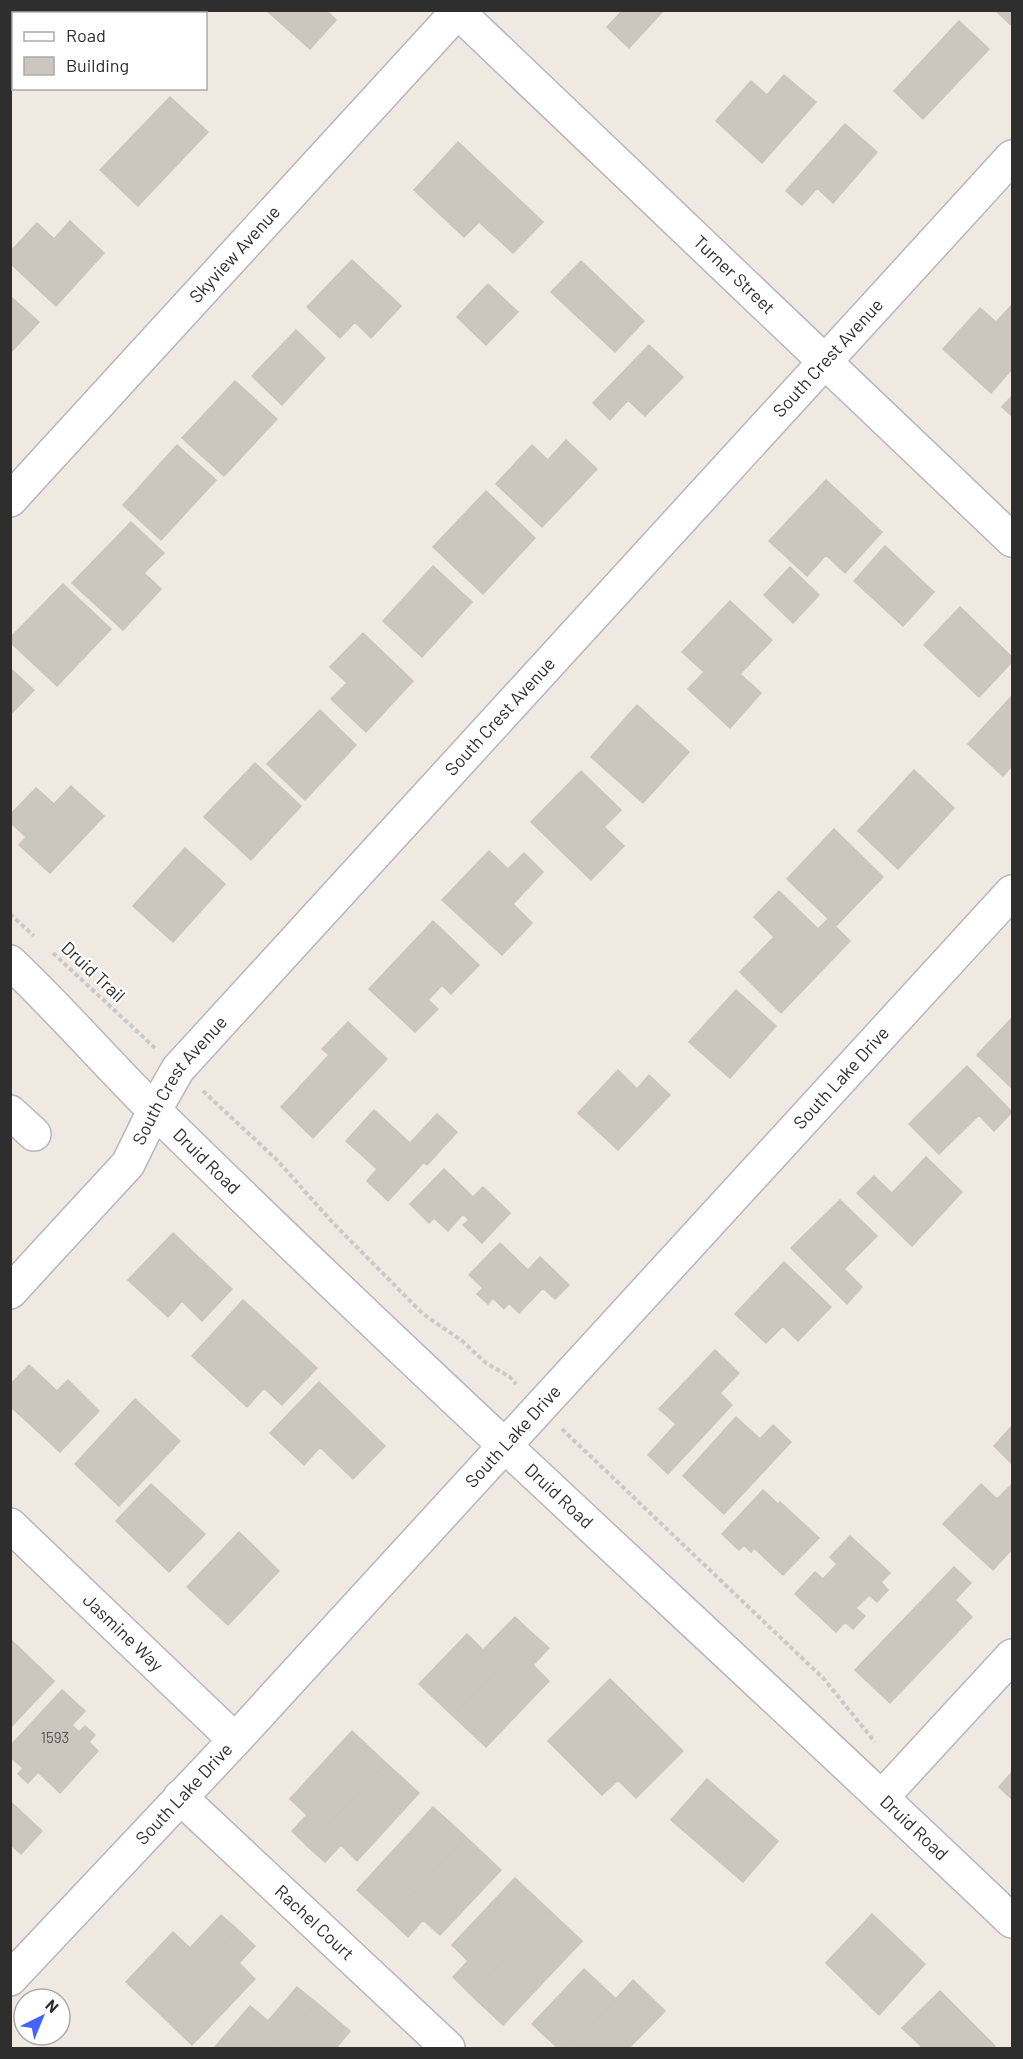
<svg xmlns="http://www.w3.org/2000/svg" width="1023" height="2059" font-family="Barlow,sans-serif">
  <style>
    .building { fill: #cbc7bf; stroke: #cbc5ba; stroke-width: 1.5 }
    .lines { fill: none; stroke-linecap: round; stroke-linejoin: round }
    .minor-casing { stroke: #b4b7c1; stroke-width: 36 }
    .path { stroke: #c9c9c9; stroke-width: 4; stroke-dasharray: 4.5 3; stroke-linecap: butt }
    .minor { stroke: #fff; stroke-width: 33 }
    .labels { text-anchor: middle; stroke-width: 4.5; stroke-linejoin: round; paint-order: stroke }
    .number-label { font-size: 15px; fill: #555452 }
    .street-label { font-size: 18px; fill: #2e2e2e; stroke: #fff }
  </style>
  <rect width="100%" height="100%" fill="#efe9e1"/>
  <path class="building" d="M266 10H326L336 20 310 49Z
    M623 10H664L629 48 607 27Z
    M995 10H1012V21L1010 24Z
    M959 21 989 49 923 119 894 91Z
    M784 75 816 102 762 163 716 121 751 81 767 95Z
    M170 97 208 132 138 206 100 170Z
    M845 124 877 152 833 203 817 188 802 205 786 191Z
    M458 142 543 222 513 253 479 222 464 237 414 190Z
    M70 221 104 253 56 306 10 263V252L37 223 54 239Z
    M352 260 401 306 371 338 355 322 340 338 307 307Z
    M581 261 644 321 615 352 551 292Z
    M488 284 518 312 486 345 457 317Z
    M10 296 39 322 10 353Z
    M1012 305V369L991 393 943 349 980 308 996 322Z
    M296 330 325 358 282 405 252 376Z
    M649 345 683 377 645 416 628 400 610 420 593 403Z
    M235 381 277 419 224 476 182 438Z
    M1012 396V416L1002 407Z
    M566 440 597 469 542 527 496 484 532 445 548 460Z
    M177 445 216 480 161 540 123 505Z
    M826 480 882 532 845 573 826 555 807 576 769 541Z
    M486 491 535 538 483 594 433 547Z
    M131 522 164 553 144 573 161 589 123 630 72 583Z
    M885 546 934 592 903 626 854 581Z
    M433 566 472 602 422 657 383 621Z
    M790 567 819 595 793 623 764 595Z
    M63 584 111 629 57 686 10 642V638Z
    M730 601 772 640 740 674 761 693 730 728 688 689 704 672 682 652Z
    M960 607 1012 657V662L979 697 924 645Z
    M363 633 413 681 366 732 331 699 347 683 330 667Z
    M10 668 34 690 10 715Z
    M1012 696V766L1003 776 968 744Z
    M637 705 689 752 643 803 591 757Z
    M320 710 356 745 305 800 267 764Z
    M255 763 301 806 251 860 204 817Z
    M914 770 954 808 898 869 858 831Z
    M581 771 621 810 604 827 624 846 591 880 531 822Z
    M71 786 104 816 50 873 19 845 26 837 10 822V815L36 788 54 804Z
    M834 829 883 877 836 926 787 879Z
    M185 848 225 884 173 942 133 906Z
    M489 851 508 869 524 853 543 872 513 904 532 923 502 955 442 900Z
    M779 891 818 929 828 919 850 941 781 1013 740 972 774 937 754 917Z
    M433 921 479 965 451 994 442 985 428 1000 438 1009 415 1032 369 989Z
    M736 990 776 1026 730 1078 689 1042Z
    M1012 1018V1088L977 1055Z
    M348 1022 387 1059 313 1138 281 1107 329 1055 322 1049Z
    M967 1066 1012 1112 994 1131 979 1115 939 1154 909 1124Z
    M618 1070 637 1089 649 1075 670 1095 618 1150 578 1113Z
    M374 1110 410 1143 437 1114 457 1132 427 1165 424 1162 388 1201 367 1181 377 1169 346 1141Z
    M926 1157 962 1192 912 1246 857 1193 874 1176 892 1193Z
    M444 1169 473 1197 483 1187 510 1213 482 1243 463 1225 469 1220 463 1214 448 1231 434 1218 429 1223 410 1204Z
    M840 1200 877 1236 844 1269 862 1287 847 1304 791 1248Z
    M173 1233 232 1289 202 1321 182 1301 168 1317 128 1280Z
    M500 1243 528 1270 540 1257 569 1285 555 1299 543 1288 519 1313 509 1303 504 1309 493 1298 488 1304 477 1294 483 1288 469 1275Z
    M784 1262 831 1307 798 1341 783 1326 766 1343 735 1314Z
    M243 1300 317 1368 282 1405 264 1388 247 1407 192 1356Z
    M715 1350 739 1373 720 1393 732 1405 668 1474 648 1455 676 1424 659 1409Z
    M29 1365 57 1391 68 1380 99 1411 60 1452 10 1406V1385Z
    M319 1382 385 1446 353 1479 320 1447 304 1465 270 1433Z
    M135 1399 180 1441 119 1506 75 1464Z
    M736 1417 760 1439 773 1425 791 1442 724 1514 683 1476Z
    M1012 1426V1464L994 1446Z
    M151 1484 205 1534 169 1572 116 1521Z
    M981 1484 997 1499 1012 1484V1549L993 1570 943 1524Z
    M763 1490 778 1504 780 1502 819 1538 783 1575 754 1548 751 1552 744 1545 739 1550 722 1534Z
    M239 1532 279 1571 228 1625 187 1587Z
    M850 1536 890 1573 881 1582 888 1590 877 1602 869 1595 856 1608 865 1616 853 1629 845 1622 836 1632 795 1594 815 1572 823 1579 837 1564 830 1557Z
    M954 1567 971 1583 955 1600 972 1617 890 1703 855 1670Z
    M515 1617 532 1633 453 1716 419 1684 467 1634 483 1650Z
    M532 1633 549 1648 533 1665 549 1681 486 1747 453 1716Z
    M10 1639 54 1681 10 1728Z
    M610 1679 683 1751 636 1798 618 1780 602 1795 548 1741Z
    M62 1690 85 1711 72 1725 79 1732 85 1726 95 1735 89 1742 98 1751 60 1793 38 1772 28 1783 18 1774 23 1768 10 1757V1746Z
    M352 1731 386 1763 308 1847 292 1831 307 1815 290 1799Z
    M386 1763 419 1793 357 1861 341 1845 325 1862 308 1847Z
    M1012 1772V1799L999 1787Z
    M707 1779 778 1841 743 1882 671 1820Z
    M12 1803 42 1831 21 1854 10 1844Z
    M433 1807 466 1837 389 1919 357 1890Z
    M466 1837 501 1870 440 1935 423 1920 408 1937 389 1919Z
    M515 1878 549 1910 471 1995 453 1977 468 1961 452 1945Z
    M549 1910 582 1941 503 2025 471 1995Z
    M872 1914 925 1964 879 2015 826 1963Z
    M221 1915 238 1930 159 2013 126 1982 173 1932 190 1948Z
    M238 1930 255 1946 239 1963 255 1979 192 2045 159 2013Z
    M584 1969 616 1999 571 2048H558L532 2024Z
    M633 1980 665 2011 629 2048H571Z
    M297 1987 317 2003 277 2048H214L250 2006 268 2021Z
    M940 1991 995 2046 993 2048H923L902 2028Z
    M317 2003 350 2031 336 2048H277Z"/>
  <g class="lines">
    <defs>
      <g id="minor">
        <path id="s1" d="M456 10 1012 540"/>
        <path id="s2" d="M10 500 459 10"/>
        <path id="s3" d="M10 962C61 1010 106 1063 156 1112 436 1388 728 1650 1012 1921"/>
        <path d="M10 1112 34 1134"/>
        <path id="s4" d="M10 1292 128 1164 154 1111 178 1069 1012 157"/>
        <path id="s5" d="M10 1525 235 1740"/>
        <path id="s6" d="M180 1797 448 2048"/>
        <path d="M882 1797 1012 1656"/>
        <path id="s7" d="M10 1979 235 1740 1012 892"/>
      </g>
    </defs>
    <use href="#minor" class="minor-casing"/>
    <path class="path" d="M10 914 34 936
      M53 953 155 1048
      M203 1091 277 1160 333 1223 423 1314 461 1340 486 1363 510 1377 516 1384
      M562 1429 824 1679 875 1742"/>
    <use href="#minor" class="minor"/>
  </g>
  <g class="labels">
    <g class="number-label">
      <text x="55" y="1743">1593</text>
    </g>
    <g class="street-label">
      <text dy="6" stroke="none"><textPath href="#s2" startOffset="333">Skyview Avenue</textPath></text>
      <text dy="6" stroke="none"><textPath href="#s1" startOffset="384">Turner Street</textPath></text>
      <text dy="6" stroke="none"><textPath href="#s4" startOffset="1245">South Crest Avenue</textPath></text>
      <text dy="6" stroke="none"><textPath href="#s4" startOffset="759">South Crest Avenue</textPath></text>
      <text transform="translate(93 972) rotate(43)" y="6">Druid Trail</text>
      <text dy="6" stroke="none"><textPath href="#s7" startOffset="1226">South Lake Drive</textPath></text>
      <text dy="6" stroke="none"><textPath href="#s4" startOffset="273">South Crest Avenue</textPath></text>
      <text dy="6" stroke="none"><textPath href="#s3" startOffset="280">Druid Road</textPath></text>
      <text dy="6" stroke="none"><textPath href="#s7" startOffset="740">South Lake Drive</textPath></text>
      <text dy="6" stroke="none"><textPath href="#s3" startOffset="766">Druid Road</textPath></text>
      <text dy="6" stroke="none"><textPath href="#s5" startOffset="156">Jasmine Way</textPath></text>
      <text dy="6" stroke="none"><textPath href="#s7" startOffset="254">South Lake Drive</textPath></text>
      <text dy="6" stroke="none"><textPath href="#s3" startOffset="1252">Druid Road</textPath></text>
      <text dy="6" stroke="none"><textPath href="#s6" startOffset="184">Rachel Court</textPath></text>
    </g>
  </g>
  <rect width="1023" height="2059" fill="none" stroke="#2e2e2e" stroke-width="24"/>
  <rect x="12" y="12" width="195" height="78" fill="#ffffff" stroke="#ababab" stroke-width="1.5"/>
  <rect x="24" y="32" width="30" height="9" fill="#ffffff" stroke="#ababab" stroke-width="1.5"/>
  <text x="66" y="42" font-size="18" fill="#2e2e2e">Road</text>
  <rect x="24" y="57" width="30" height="18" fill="#cbc7bf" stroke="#ababab" stroke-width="1.5"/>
  <text x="66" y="72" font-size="18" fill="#2e2e2e">Building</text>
  <g transform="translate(42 2017) rotate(43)"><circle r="28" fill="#ffffff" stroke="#ababab" stroke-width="1.5"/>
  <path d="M0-4.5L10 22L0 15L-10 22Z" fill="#4264fb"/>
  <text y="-9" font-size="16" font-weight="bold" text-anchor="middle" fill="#2e2e2e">N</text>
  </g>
</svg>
